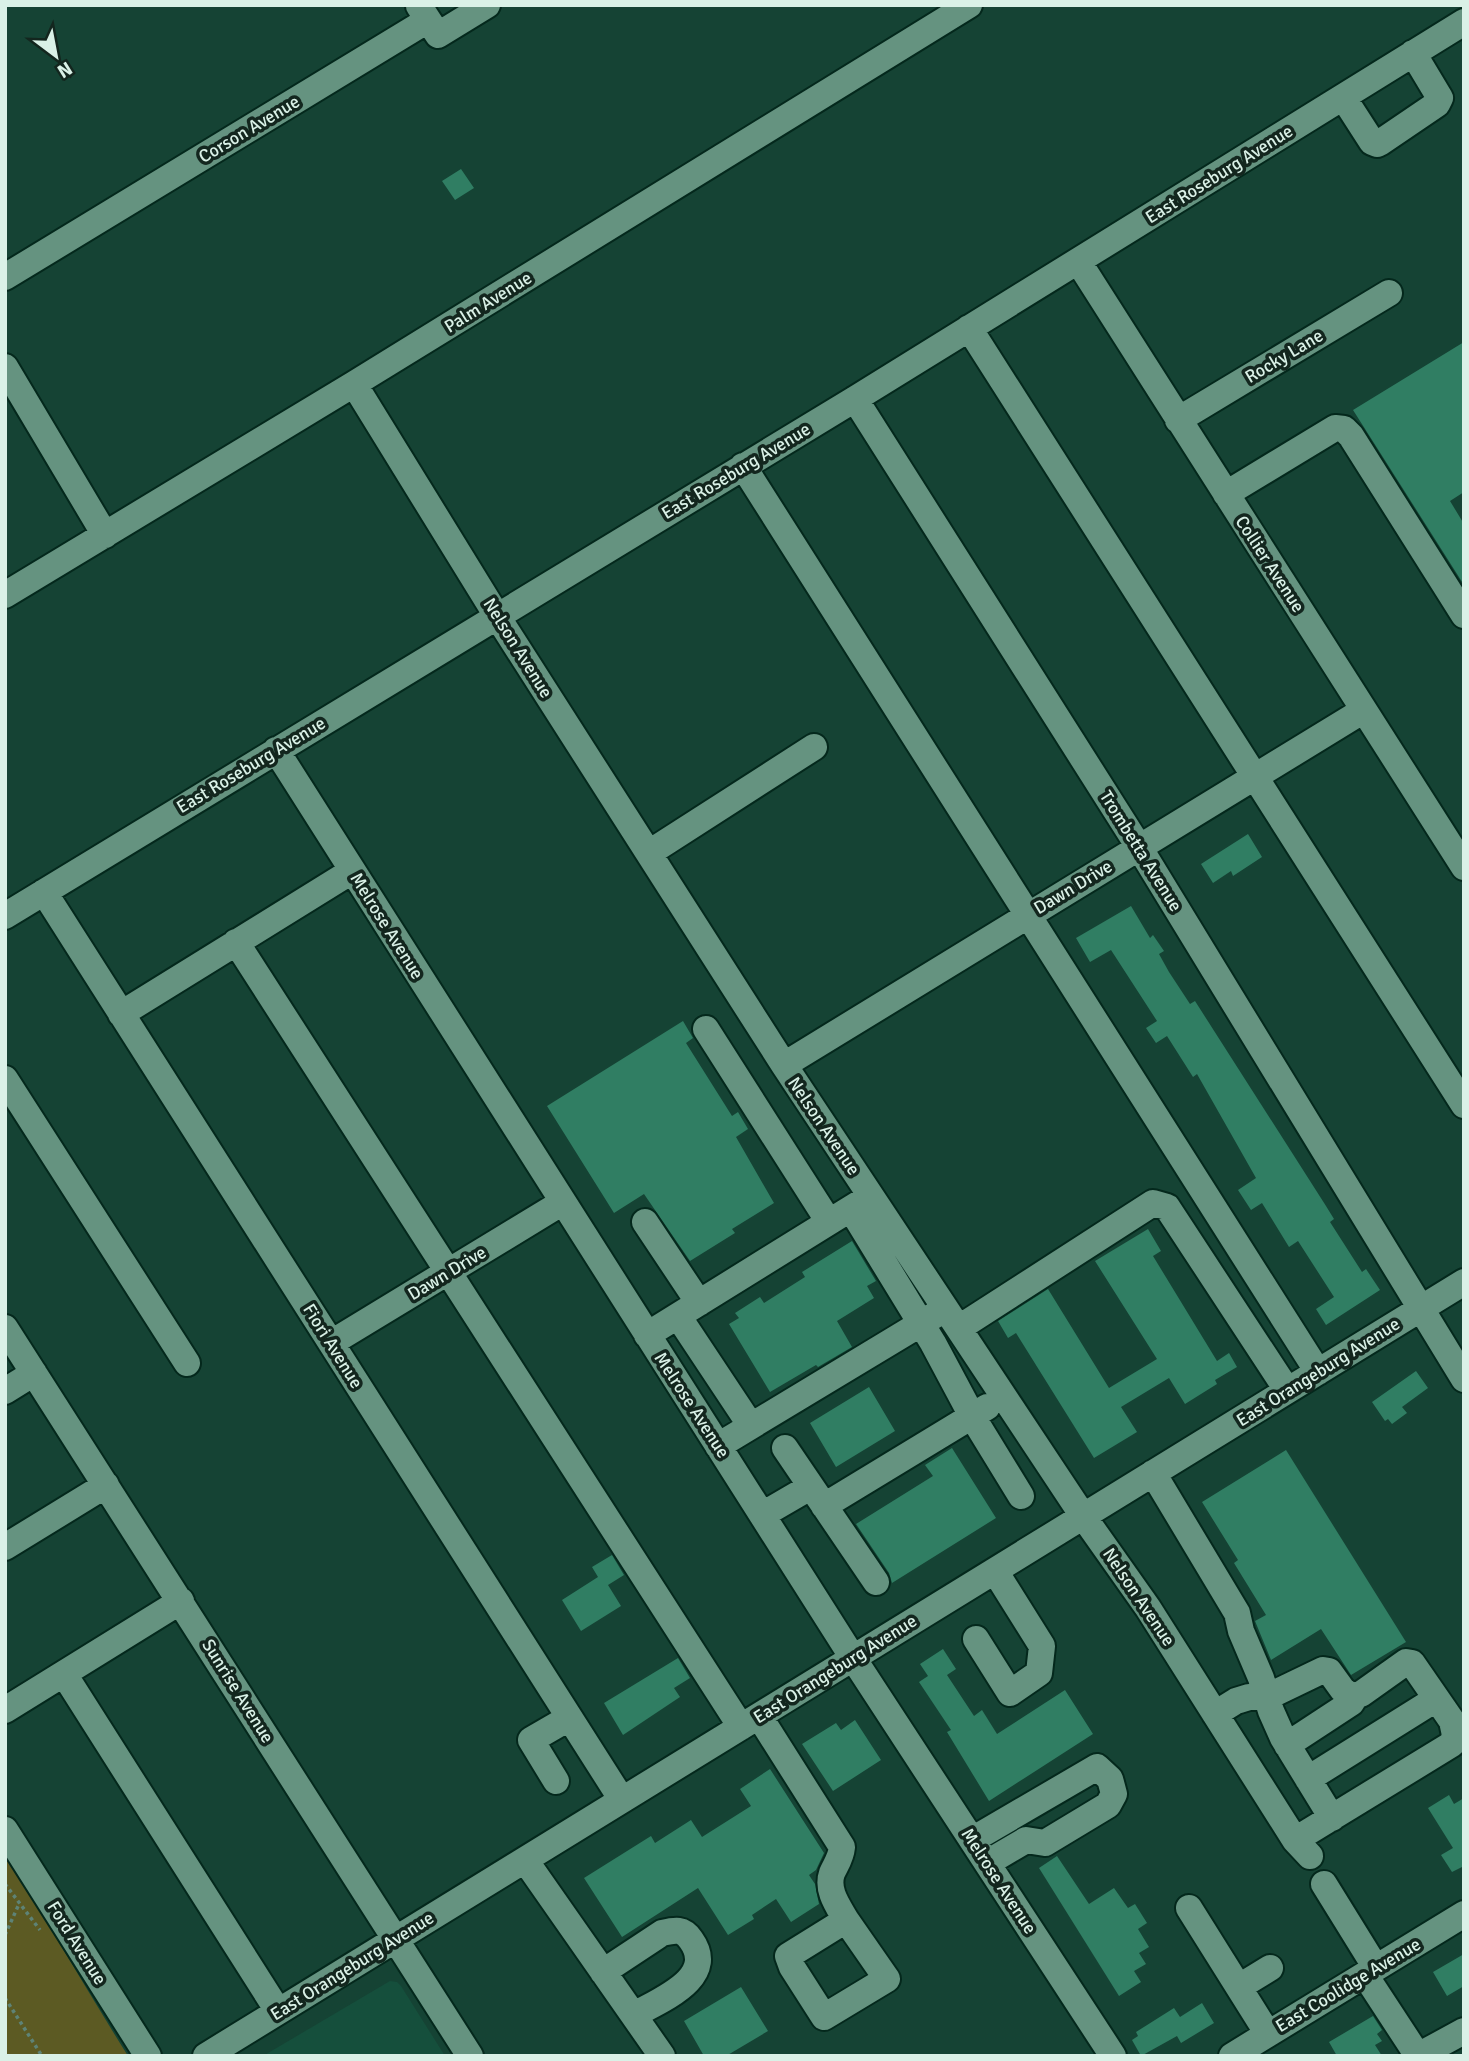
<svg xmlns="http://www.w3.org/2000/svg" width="1469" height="2061" font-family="Signika,sans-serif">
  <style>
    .built { fill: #154f3c }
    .green { fill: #5c5a23 }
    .building { fill: #307e63 }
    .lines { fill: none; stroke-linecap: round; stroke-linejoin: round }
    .minor-casing { stroke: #04281c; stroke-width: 30 }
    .path { stroke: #5e8376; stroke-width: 3.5; stroke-dasharray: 3.5 3.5; stroke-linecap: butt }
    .minor { stroke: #659380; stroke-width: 26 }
    .labels { text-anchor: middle; stroke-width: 7; stroke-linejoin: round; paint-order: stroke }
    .street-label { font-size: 18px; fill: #daf1e7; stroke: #13261e }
  </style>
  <rect width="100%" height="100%" fill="#154334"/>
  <path class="built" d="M390 1981 397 1982 401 1986 445 2056H263Z"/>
  <path class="green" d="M5 1855C47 1921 86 1989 128 2056H5Z"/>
  <path class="building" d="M461 169 474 188 455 200 442 181Z
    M1464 342V492L1450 501 1464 524V585L1353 410Z
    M1248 834 1262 857 1233 876 1231 871 1213 883 1201 864Z
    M1131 906 1150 938 1153 935 1164 951 1159 954 1169 972 1190 1004 1195 1001 1326 1206 1334 1219 1330 1222 1362 1272 1366 1269 1380 1290 1326 1325 1316 1309 1334 1297 1298 1241 1289 1247 1262 1203 1251 1210 1238 1190 1256 1178 1197 1074 1193 1077 1167 1036 1156 1043 1146 1028 1157 1021 1111 950 1090 962 1076 938Z
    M683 1021 693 1038 686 1043 732 1116 738 1112 748 1129 736 1137 774 1203 732 1229 735 1233 690 1261 644 1194 614 1213 547 1106Z
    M1148 1229 1161 1251 1153 1256 1217 1361 1229 1353 1237 1367 1215 1380 1217 1384 1185 1404 1169 1378 1121 1407 1137 1432 1094 1458 1016 1333 1008 1338 998 1321 1048 1289 1109 1388 1157 1359 1095 1261Z
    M852 1241 876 1281 867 1286 874 1298 837 1321 852 1347 818 1367 816 1365 770 1392 729 1324 739 1318 735 1313 760 1297 764 1303 805 1277 802 1272Z
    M1416 1371 1428 1388 1402 1407 1407 1413 1392 1424 1388 1419 1385 1421 1372 1402Z
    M869 1387 895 1431 836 1467 810 1423Z
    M952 1448 996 1518 892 1583 889 1573 856 1524 933 1476 925 1465Z
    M1286 1450 1406 1642 1351 1675 1321 1629 1271 1660 1255 1621 1266 1615 1234 1563 1238 1560 1202 1502Z
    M612 1555 624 1575 608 1585 621 1606 581 1631 562 1600 598 1577 592 1567Z
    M943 1649 956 1669 947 1675 974 1716 982 1710 997 1734 1065 1690 1093 1734 989 1801 947 1732 951 1730 919 1682 928 1676 920 1664Z
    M678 1658 690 1678 674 1688 680 1697 623 1735 604 1703Z
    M855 1720 881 1760 833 1791 802 1744 836 1723 841 1730Z
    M770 1769 824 1853 816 1870 809 1875 815 1884 819 1904 791 1922 776 1899 752 1915 754 1919 728 1935 698 1888 622 1937 584 1878 651 1836 655 1843 691 1820 702 1837 751 1806 740 1789Z
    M1449 1795 1454 1804 1464 1798V1866L1452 1872 1441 1855 1453 1848 1428 1808Z
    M1057 1856 1089 1904 1114 1888 1128 1908 1135 1904 1147 1923 1138 1929 1149 1947 1139 1953 1146 1964 1134 1971 1141 1982 1119 1996 1039 1868Z
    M1464 1954V1986L1447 1996 1433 1972Z
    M741 1987 768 2031 726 2056H704L684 2021Z
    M1202 2003 1214 2023 1181 2043 1177 2036 1141 2056 1132 2040 1138 2036 1136 2032 1174 2008 1180 2017Z
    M1373 2016 1382 2030 1377 2034 1382 2041 1375 2045 1382 2056H1337L1329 2042Z"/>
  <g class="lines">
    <defs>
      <path id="minor" d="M419 6 438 35 487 5
        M1343 97 1372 142 1377 144 1381 142 1437 104 1440 98 1413 53
        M1078 261 1464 867
        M5 277 428 20
        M969 328 1464 1105
        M5 367 105 535
        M354 384 497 616 784 1065 1083 1516 1148 1608 1295 1840 1310 1856
        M855 399 1139 847 1464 1379
        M1178 420 1389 293
        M743 466 1318 1372
        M1226 494 1335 428 1344 429 1351 436 1464 615
        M5 595 354 384 969 5
        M276 750 853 1658 1113 2056
        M649 853 814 747
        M44 892 622 1800
        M5 916 855 399 1464 22
        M236 942 741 1727
        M121 1014 352 871
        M706 1029 829 1222
        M784 1065 1364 710
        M5 1079 187 1363
        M851 1209 933 1343 972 1416 1021 1496
        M645 1222 699 1303
        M678 1316 751 1426
        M5 1328 470 2056
        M959 1328 1153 1203 1167 1207 1287 1390
        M647 1335 863 1201
        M331 1343 563 1202
        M5 1391 34 1373
        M718 1446 935 1315
        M785 1448 876 1582
        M1153 1473 1237 1613 1241 1631 1261 1678 1271 1711 1283 1738 1332 1818
        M824 1506 987 1407
        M762 1515 805 1490H813
        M5 1547 106 1485
        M976 1639 1010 1693 1039 1673 1042 1646 995 1571
        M64 1674 278 2011
        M5 1710 181 1601
        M1215 1714 1236 1701 1249 1697H1267L1323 1670 1329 1671 1342 1689 1350 1696 1356 1695
        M759 1716 842 1847C841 1858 836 1864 832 1873 826 1890 838 1906 846 1920L788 1956 792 1967 824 2017 887 1979 846 1920
        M1287 1745 1351 1703 1356 1695 1361 1694 1406 1662 1412 1663 1452 1721 1455 1735 1452 1744 1295 1840
        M1308 1779 1436 1699
        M556 1781 531 1740 569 1718
        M5 1830 148 2056
        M972 1840 1097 1767 1110 1779 1114 1794 1108 1805 1045 1843 1026 1840 987 1863
        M525 1860 662 2056
        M1324 1884 1376 1968
        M1189 1908 1268 2034
        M603 1972 662 1933C675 1930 683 1928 691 1940 718 1978 660 2000 634 2015
        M1365 1975 1418 2056 1464 2031
        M1239 1987 1270 1968
        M206 2056 1464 1282
        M1232 2056 1464 1914"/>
    </defs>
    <use href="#minor" class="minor-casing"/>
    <path class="path" d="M5 1884 40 1930
      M5 1935 19 1904
      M5 1998 42 2056"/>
    <use href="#minor" class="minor"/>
  </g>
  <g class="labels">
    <g class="street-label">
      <text transform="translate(249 129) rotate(-31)" y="6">Corson Avenue</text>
      <text transform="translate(1219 174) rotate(-32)" y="6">East Roseburg Avenue</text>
      <text transform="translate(488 302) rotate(-32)" y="6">Palm Avenue</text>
      <text transform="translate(1284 356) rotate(-31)" y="6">Rocky Lane</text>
      <text transform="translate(736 471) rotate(-31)" y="6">East Roseburg Avenue</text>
      <text transform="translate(1270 564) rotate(57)" y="6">Collier Avenue</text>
      <text transform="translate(518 648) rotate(58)" y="6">Nelson Avenue</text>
      <text transform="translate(251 765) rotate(-31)" y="6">East Roseburg Avenue</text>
      <text transform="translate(1141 851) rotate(58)" y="6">Trombetta Avenue</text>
      <text transform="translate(1073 887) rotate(-31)" y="6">Dawn Drive</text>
      <text transform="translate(387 926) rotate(58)" y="6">Melrose Avenue</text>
      <text transform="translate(824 1126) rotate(56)" y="6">Nelson Avenue</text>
      <text transform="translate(447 1273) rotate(-31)" y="6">Dawn Drive</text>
      <text transform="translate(333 1346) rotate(58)" y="6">Fiori Avenue</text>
      <text transform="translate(1318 1372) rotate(-32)" y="6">East Orangeburg Avenue</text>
      <text transform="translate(692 1405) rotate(57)" y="6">Melrose Avenue</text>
      <text transform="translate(1139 1597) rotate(56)" y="6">Nelson Avenue</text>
      <text transform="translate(835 1669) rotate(-32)" y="6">East Orangeburg Avenue</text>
      <text transform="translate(238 1691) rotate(58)" y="6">Sunrise Avenue</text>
      <text transform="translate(999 1881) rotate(57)" y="6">Melrose Avenue</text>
      <text transform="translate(77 1943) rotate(58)" y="6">Ford Avenue</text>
      <text transform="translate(352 1966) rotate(-32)" y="6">East Orangeburg Avenue</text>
      <text transform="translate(1348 1985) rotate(-31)" y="6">East Coolidge Avenue</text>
    </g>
  </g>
  <rect width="1469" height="2061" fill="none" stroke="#daf1e7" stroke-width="14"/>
  <g transform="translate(56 56) rotate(148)" stroke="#13261e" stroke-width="5" paint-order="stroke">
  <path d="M0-5L12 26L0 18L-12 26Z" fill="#daf1e7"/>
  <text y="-10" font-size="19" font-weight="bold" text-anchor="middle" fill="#daf1e7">N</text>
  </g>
</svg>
